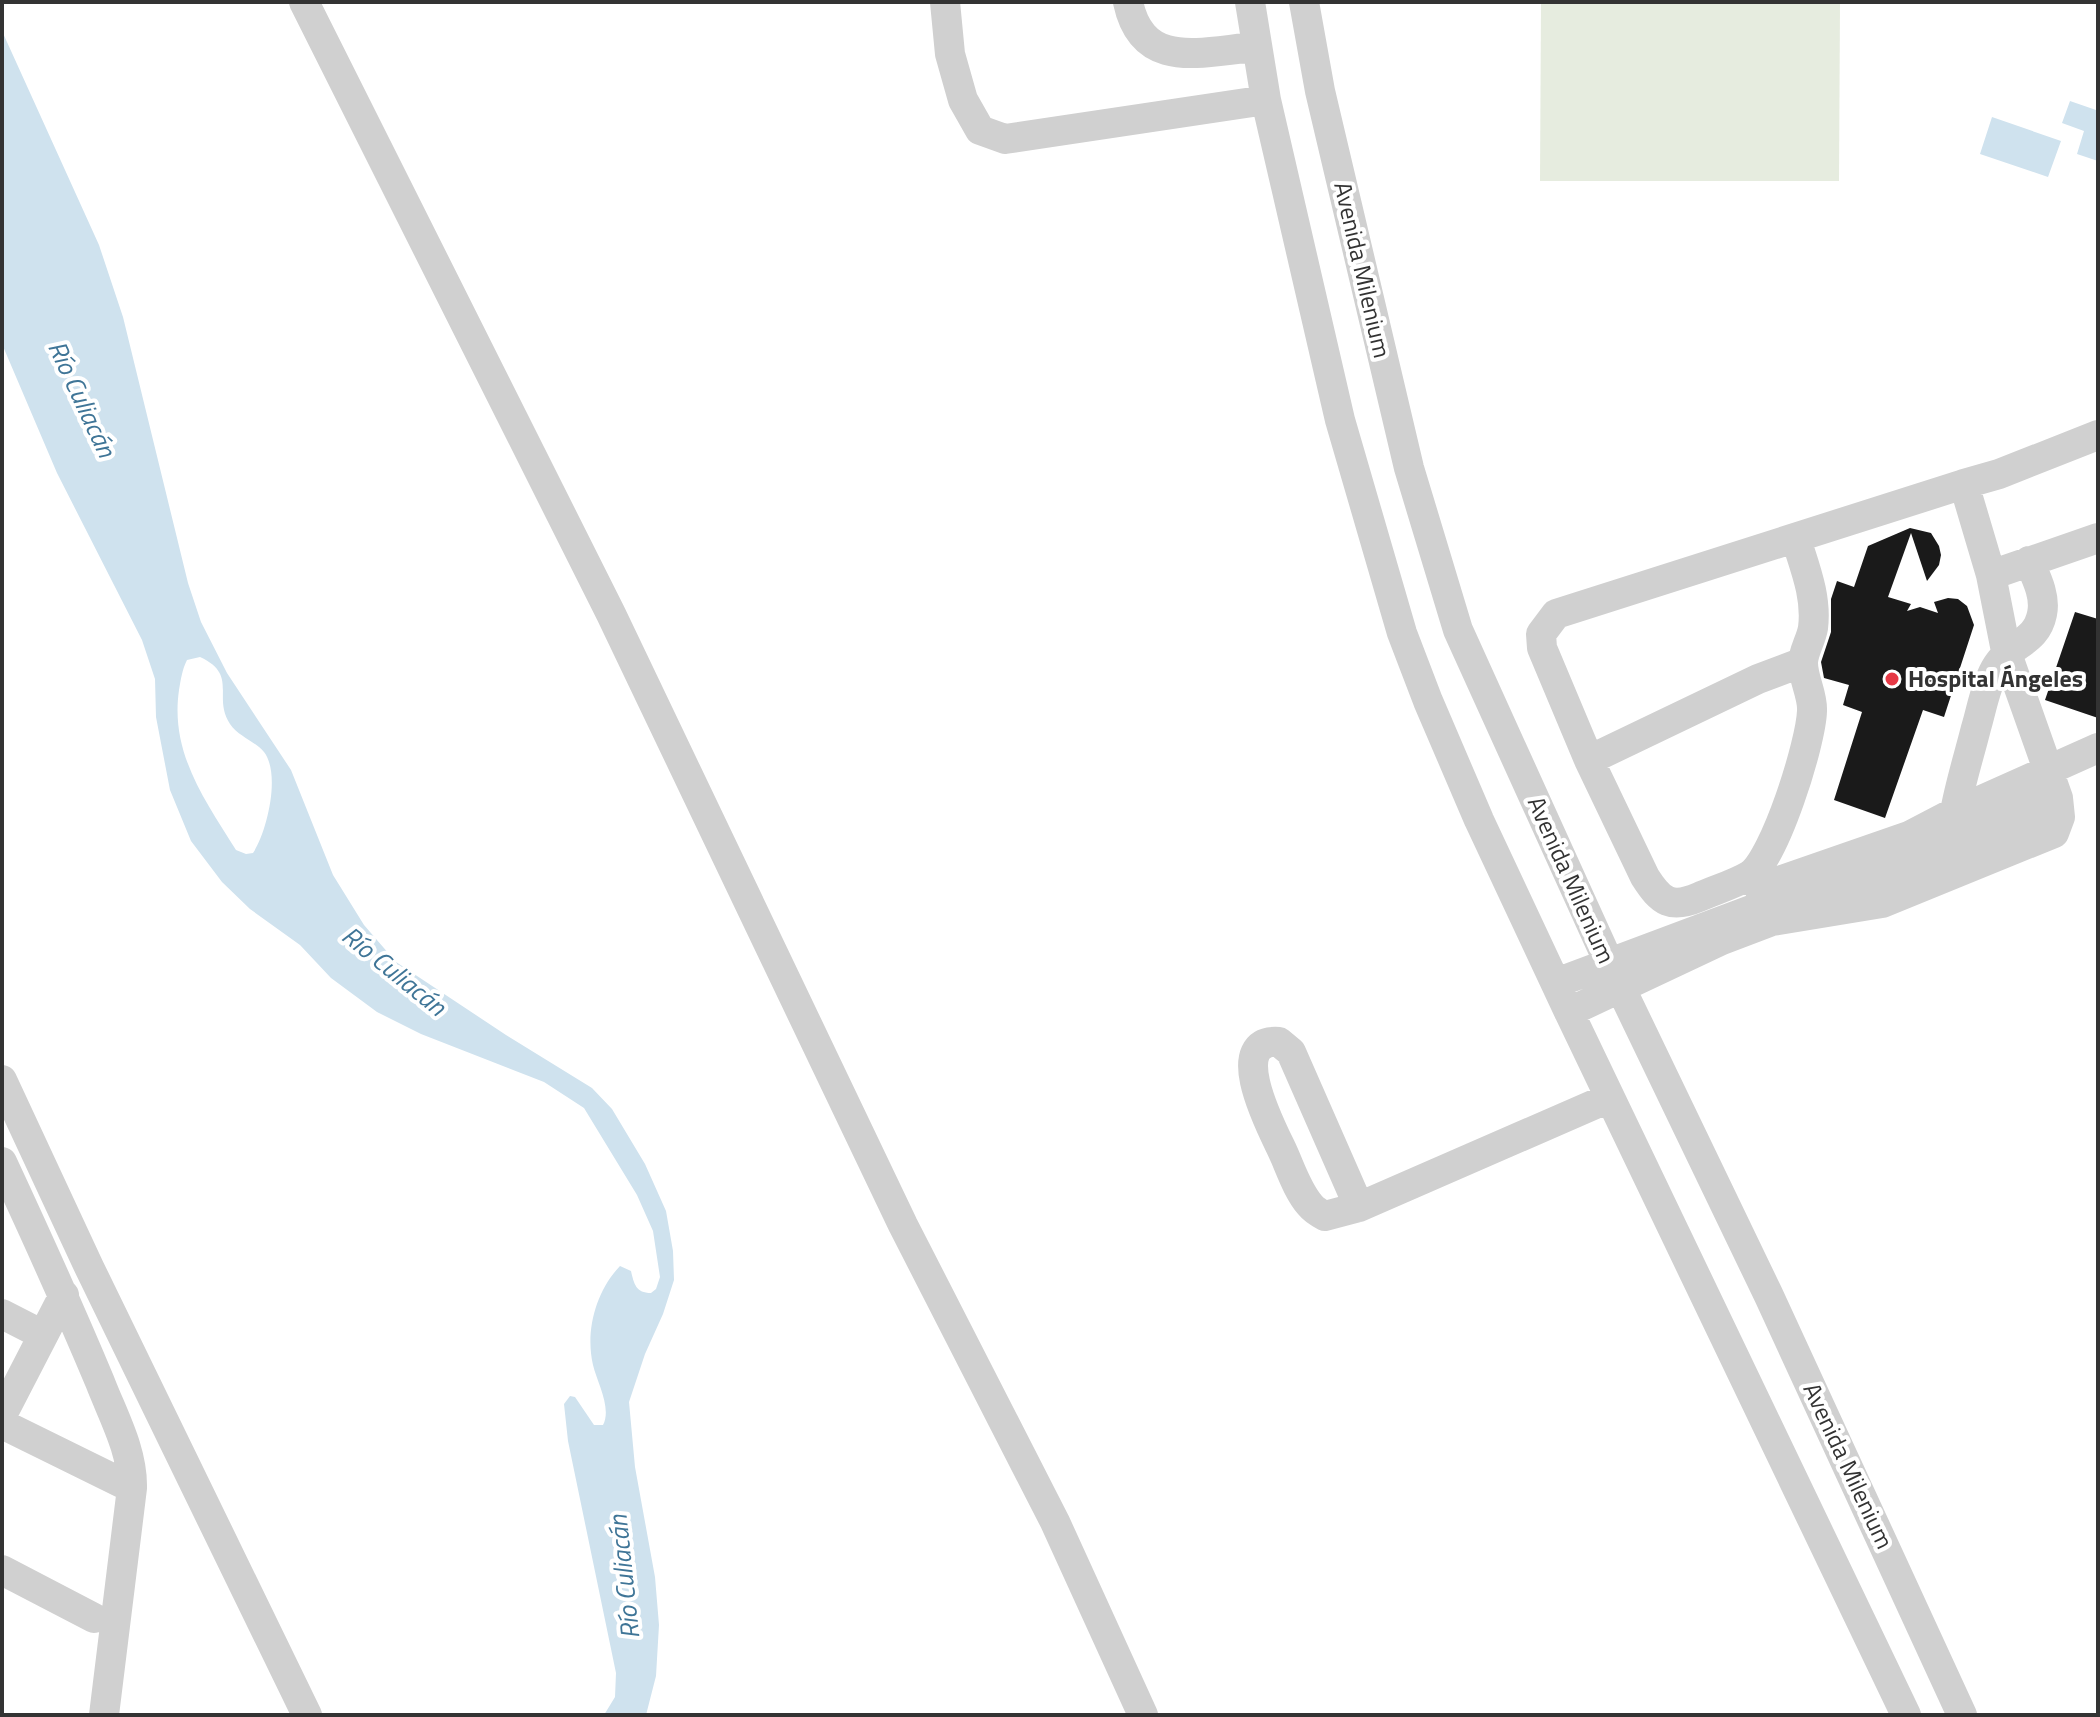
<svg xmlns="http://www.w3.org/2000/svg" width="2100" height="1717" font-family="'Titillium Web',sans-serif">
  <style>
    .green { fill: #e6ecdf }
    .water { fill: #cfe2ee; fill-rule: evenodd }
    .building { fill: #1a1a1a }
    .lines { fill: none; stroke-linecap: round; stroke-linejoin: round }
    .minor { stroke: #d0d0d0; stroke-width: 30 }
    .poi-dot { fill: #e63946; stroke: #fff; stroke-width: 3 }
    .labels { text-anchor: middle; stroke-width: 8; stroke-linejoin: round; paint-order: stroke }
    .street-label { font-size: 24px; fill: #333; stroke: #fff }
    .poi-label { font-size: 24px; font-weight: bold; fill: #333; stroke: #fff; text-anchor: start }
    .water-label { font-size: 26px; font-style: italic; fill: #3f7597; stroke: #fff }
  </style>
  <rect width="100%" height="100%" fill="#fff"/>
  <path class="green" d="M1541 2H1840L1839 181H1540Z"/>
  <path class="water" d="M2 31 99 245 123 317 188 583 201 622 227 673 291 770 333 875 364 925 396 962 506 1035 592 1088 612 1109 645 1164 666 1211 673 1251 674 1280 663 1314 645 1354 629 1402 635 1467 655 1577 659 1625 656 1676 646 1715H604L615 1697 616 1673 568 1441 564 1404 570 1396 575 1397 594 1425H603C612 1408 597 1382 593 1365 585 1331 596 1291 620 1266L631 1271C634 1284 636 1293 651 1293L656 1289 660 1277 653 1231 637 1195 584 1108 544 1082 421 1034 377 1012 331 978 300 945 250 909 222 882 191 841 170 790 156 717 155 679 142 640 57 473 2 344ZM200 657C239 675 212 697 230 724 239 737 255 741 264 752 281 774 267 832 253 853L246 854 236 850C204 799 170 752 179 690 181 679 182 670 187 660Z
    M2070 101 2096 110 2098 114V161L2077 154 2084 131 2062 123Z
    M1992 117 2061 141 2048 177 1980 154Z"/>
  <path class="building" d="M1910 528 1931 533 1939 546 1941 555 1939 565 1927 581 1911 533 1888 597 1911 604 1907 611 1920 607 1938 613 1934 602 1948 598 1958 599 1967 606 1974 625 1944 717 1923 710 1885 818 1834 800 1862 712 1843 705 1849 685 1824 678 1821 662 1831 632V599L1837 581 1854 587 1868 546Z
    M2075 612 2098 619V718L2045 700Z"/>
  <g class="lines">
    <path class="minor" d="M304 2 611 614 903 1225 1055 1522 1143 1715
      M945 2 950 54 963 100 980 130 1005 139 1266 100
      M1128 2C1143 72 1202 51 1257 47
      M1250 2 1266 100 1340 420 1402 633 1428 701 1479 820 1569 1012 1906 1715
      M1304 2 1320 91 1409 468 1458 630 1614 974 1769 1296 1962 1715
      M1991 575 1964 484 1999 474 2098 435
      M1803 662 1758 679 1589 760 1542 648 1541 634 1556 614 1964 484
      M1589 760 1645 877C1661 902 1671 909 1699 897 1715 890 1735 884 1750 875 1775 858 1811 743 1812 711 1813 695 1803 679 1803 663 1803 652 1811 640 1813 628 1817 597 1805 568 1796 539
      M1955 812 2098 748
      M1759 888 1909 836 1955 812C1960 784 1969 756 1976 728 1982 708 1985 687 1995 669 2010 642 2036 644 2042 614 2046 596 2036 577 2029 561
      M1556 983 1767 904 1852 886 1906 867 2058 798
      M1569 1012 1722 940 1772 921 1882 903 2054 833 2060 817 2058 798 2006 651 1991 575 2098 538
      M2 1080 89 1267 307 1715
      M2 1162C36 1235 69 1308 100 1382 113 1416 133 1451 132 1488L104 1715
      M1359 1207 1291 1052 1279 1042C1224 1038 1272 1129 1282 1150 1290 1167 1297 1190 1310 1205 1314 1210 1319 1213 1325 1216L1359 1207 1609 1098
      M2 1314 43 1335
      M2 1415 64 1295
      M2 1424 132 1488
      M2 1570 94 1618"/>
  </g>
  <circle class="poi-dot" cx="1892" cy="679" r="8"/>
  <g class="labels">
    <g class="street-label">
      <text transform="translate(1362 270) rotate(77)" y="8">Avenida Milenium</text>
      <text transform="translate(1571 880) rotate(66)" y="8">Avenida Milenium</text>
      <text transform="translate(1848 1466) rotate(65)" y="8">Avenida Milenium</text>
    </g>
    <g class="poi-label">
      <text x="1908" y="687">Hospital Ángeles</text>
    </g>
    <g class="water-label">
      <text transform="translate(82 399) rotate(65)" y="9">Río Culiacán</text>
      <text transform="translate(394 971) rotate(39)" y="9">Río Culiacán</text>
      <text transform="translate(624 1577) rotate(-96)" y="9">Río Culiacán</text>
    </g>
  </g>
  <rect width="2100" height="1717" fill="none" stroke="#333333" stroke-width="8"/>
</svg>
